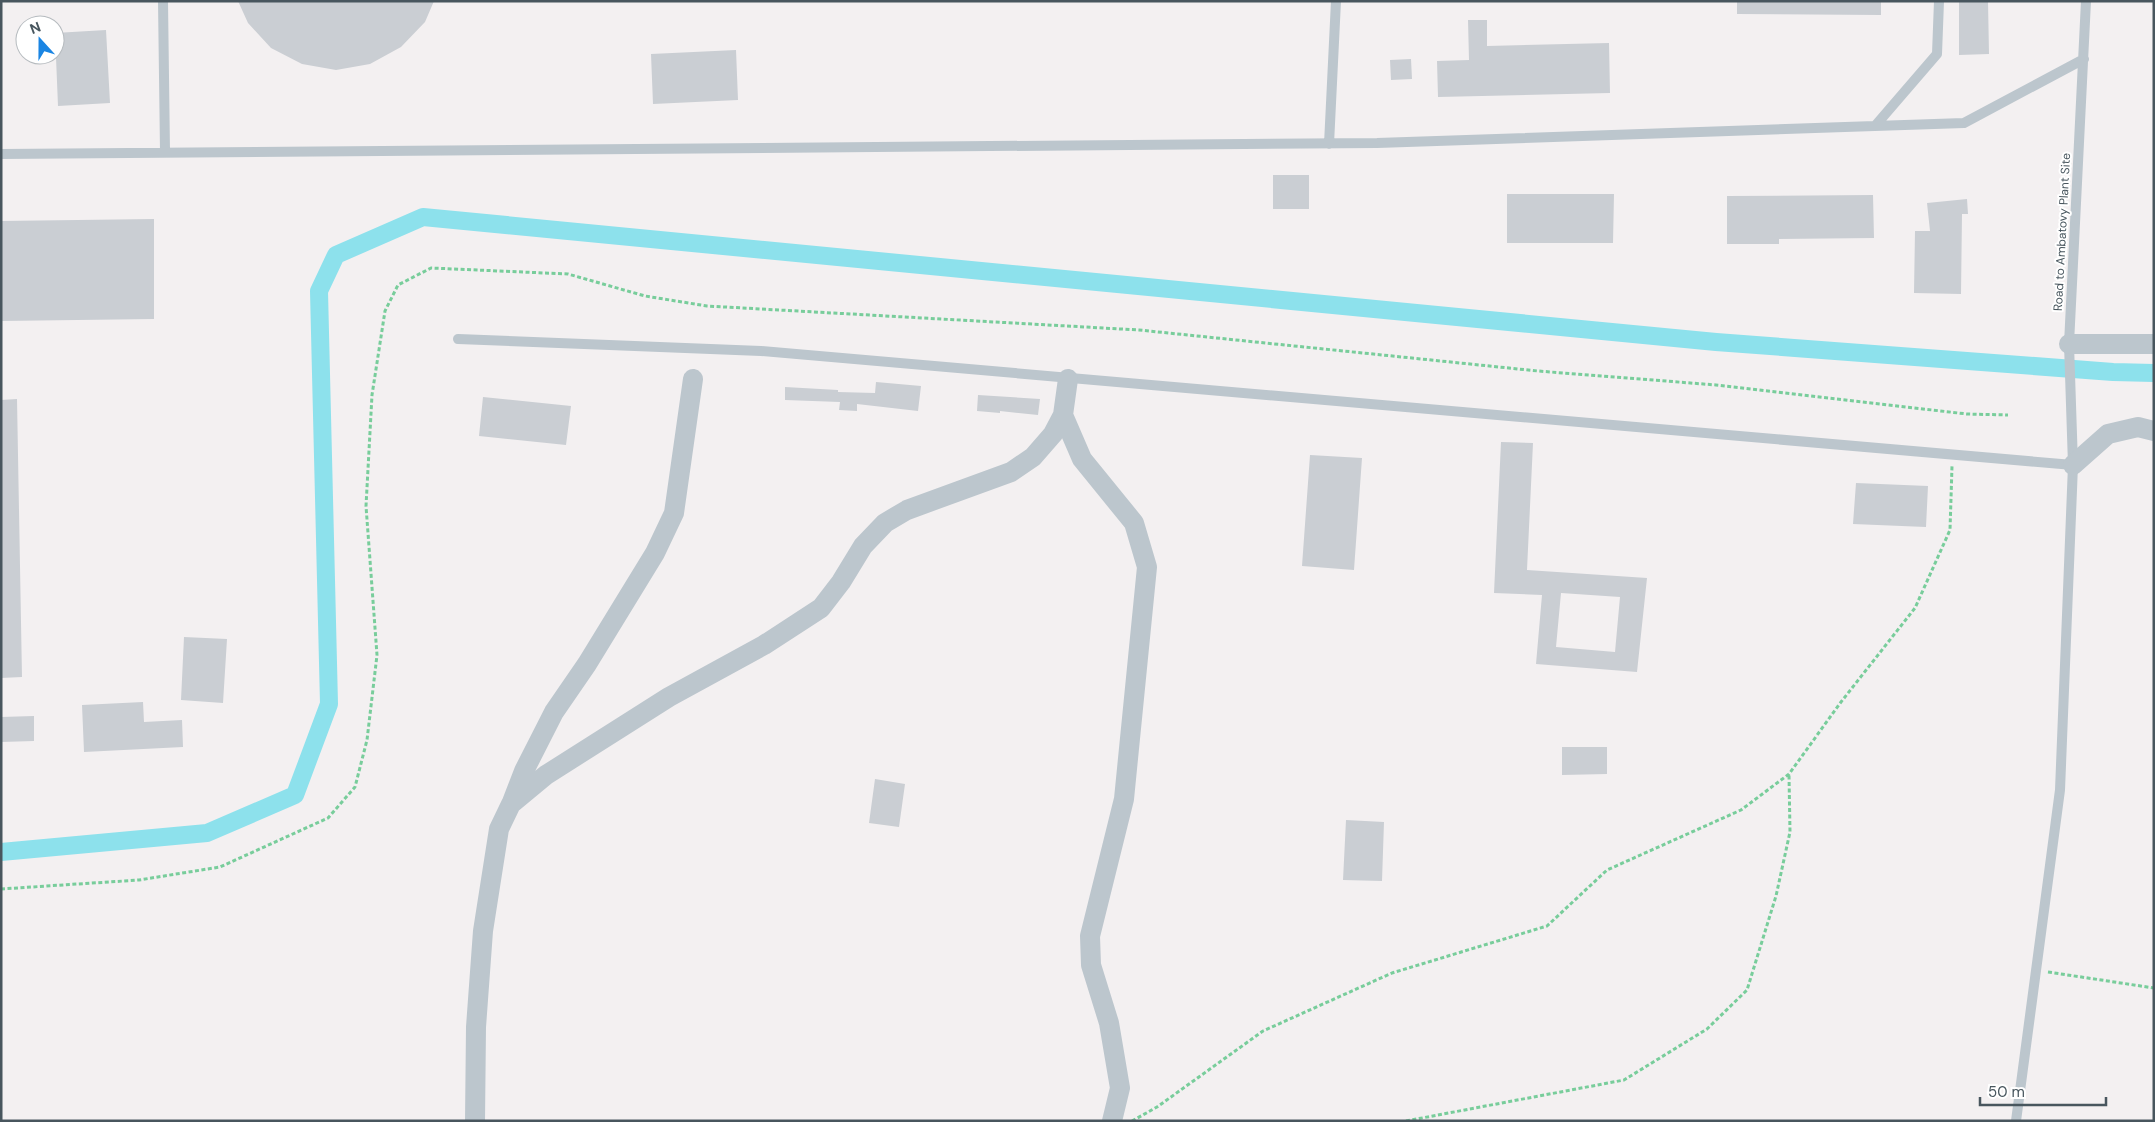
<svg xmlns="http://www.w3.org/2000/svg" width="2155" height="1122" font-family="'DM Sans',sans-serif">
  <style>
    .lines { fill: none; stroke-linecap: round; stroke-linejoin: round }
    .canal { stroke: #8de1ec; stroke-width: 18 }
    .building { fill: #caced3; fill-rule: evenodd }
    .path { stroke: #78cd9b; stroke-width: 3; stroke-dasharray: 4 2.5; stroke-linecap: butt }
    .lane { stroke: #bcc6cd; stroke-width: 10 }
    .street { stroke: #bcc6cd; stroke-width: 20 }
    .labels { text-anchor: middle; stroke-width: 4; stroke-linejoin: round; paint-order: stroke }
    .street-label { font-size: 12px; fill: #48565e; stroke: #fff }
  </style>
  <rect width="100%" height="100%" fill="#f3f0f1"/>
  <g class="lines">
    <path class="canal" d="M1 852 207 833 295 795 329 704 319 291 336 255 423 217 1716 342 2113 372 2154 373"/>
  </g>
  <path class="building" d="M238 1H434L425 22 401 47 370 64 336 70 302 64 271 48 248 23Z
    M1737 1H1881V15L1737 14Z
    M1959 1H1988L1989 54 1959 55Z
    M1468 20H1487V46L1609 43 1610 93 1438 97 1437 61 1469 60Z
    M106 30 110 103 58 106 55 33Z
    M736 50 738 100 653 104 651 54Z
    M1411 59 1412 79 1391 80 1390 60Z
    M1273 175H1309V209H1273Z
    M1507 194H1614L1613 243H1507Z
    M1873 195 1874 238 1779 239V244H1727V196Z
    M1967 199 1968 214H1962L1961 294 1914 293 1915 231H1930L1927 203Z
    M154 219V319L1 321V221Z
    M876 382 921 386 918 411 857 404V411L839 410 840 402 785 400V387L838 390V398V392L875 393Z
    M978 395 1040 399 1038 415 1000 411V413L977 411Z
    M483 397 571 406 566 445 479 436Z
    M17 399 22 677 1 678V400Z
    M1501 442 1533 443 1527 570 1647 578 1637 672 1536 664 1542 595 1494 593ZM1561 593 1620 597 1615 652 1556 647Z
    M1310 455 1362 458 1354 570 1302 566Z
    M1856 483 1928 486 1926 527 1853 524Z
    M184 637 227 639 223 703 181 700Z
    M143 702 144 722 182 720 183 747 84 752 82 705Z
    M34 716V741L1 742V717Z
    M1562 747H1607V774L1562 775Z
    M875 779 905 784 899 827 869 823Z
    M1346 820 1384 822 1382 881 1343 880Z"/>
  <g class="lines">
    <path class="path" d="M1 889 139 880 220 867 328 818 355 787 367 740 377 655 366 506 372 395 385 311 398 285 431 268 568 274 645 296 707 306 1139 330 1538 371 1716 385 1967 414 2008 415
      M2048 972 2154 988
      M1132 1121 1157 1107 1263 1031 1392 973 1547 926 1607 870 1741 810 1789 774 1841 702 1915 608 1950 530 1952 466
      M1406 1121 1624 1080 1707 1029 1747 990 1776 896 1790 832 1789 775"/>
    <path class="lane" d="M163 1 165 152
      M1875 126 1937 54 1939 1
      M1329 144 1336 1
      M1 154 1377 143 1964 123 2084 59
      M458 339 761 351 2073 465
      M2016 1121 2060 790 2073 465 2069 344 2086 1"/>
    <path class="street" d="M2069 344H2154
      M1068 379 1063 415 1082 459 1134 523 1147 567 1124 799 1090 936 1091 965 1109 1023 1120 1088 1112 1121
      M2073 465 2108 434 2138 427 2154 431
      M512 802 524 771 554 712 587 664 655 553 674 513 693 379
      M475 1121 476 1027 483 931 499 829 511 804 546 775 669 697 764 645 821 608 841 582 863 546 885 523 907 510 1011 472 1033 457 1053 434 1063 415"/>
  </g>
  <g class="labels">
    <g class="street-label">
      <text transform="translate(2062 232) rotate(-87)" y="4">Road to Ambatovy Plant Site</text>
    </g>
  </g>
  <rect width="2155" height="1122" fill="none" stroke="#48565e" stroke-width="5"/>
  <g transform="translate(40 40) rotate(339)"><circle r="24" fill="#ffffff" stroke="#b6bbbf"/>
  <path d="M0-4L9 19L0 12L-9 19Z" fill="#1a85e3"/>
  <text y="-8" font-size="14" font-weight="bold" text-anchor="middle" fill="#48565e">N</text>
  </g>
  <path d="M1980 1097v8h126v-8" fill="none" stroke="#48565e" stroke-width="2.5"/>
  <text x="1988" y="1097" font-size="15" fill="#48565e" stroke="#ffffff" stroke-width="4" paint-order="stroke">50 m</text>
</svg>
